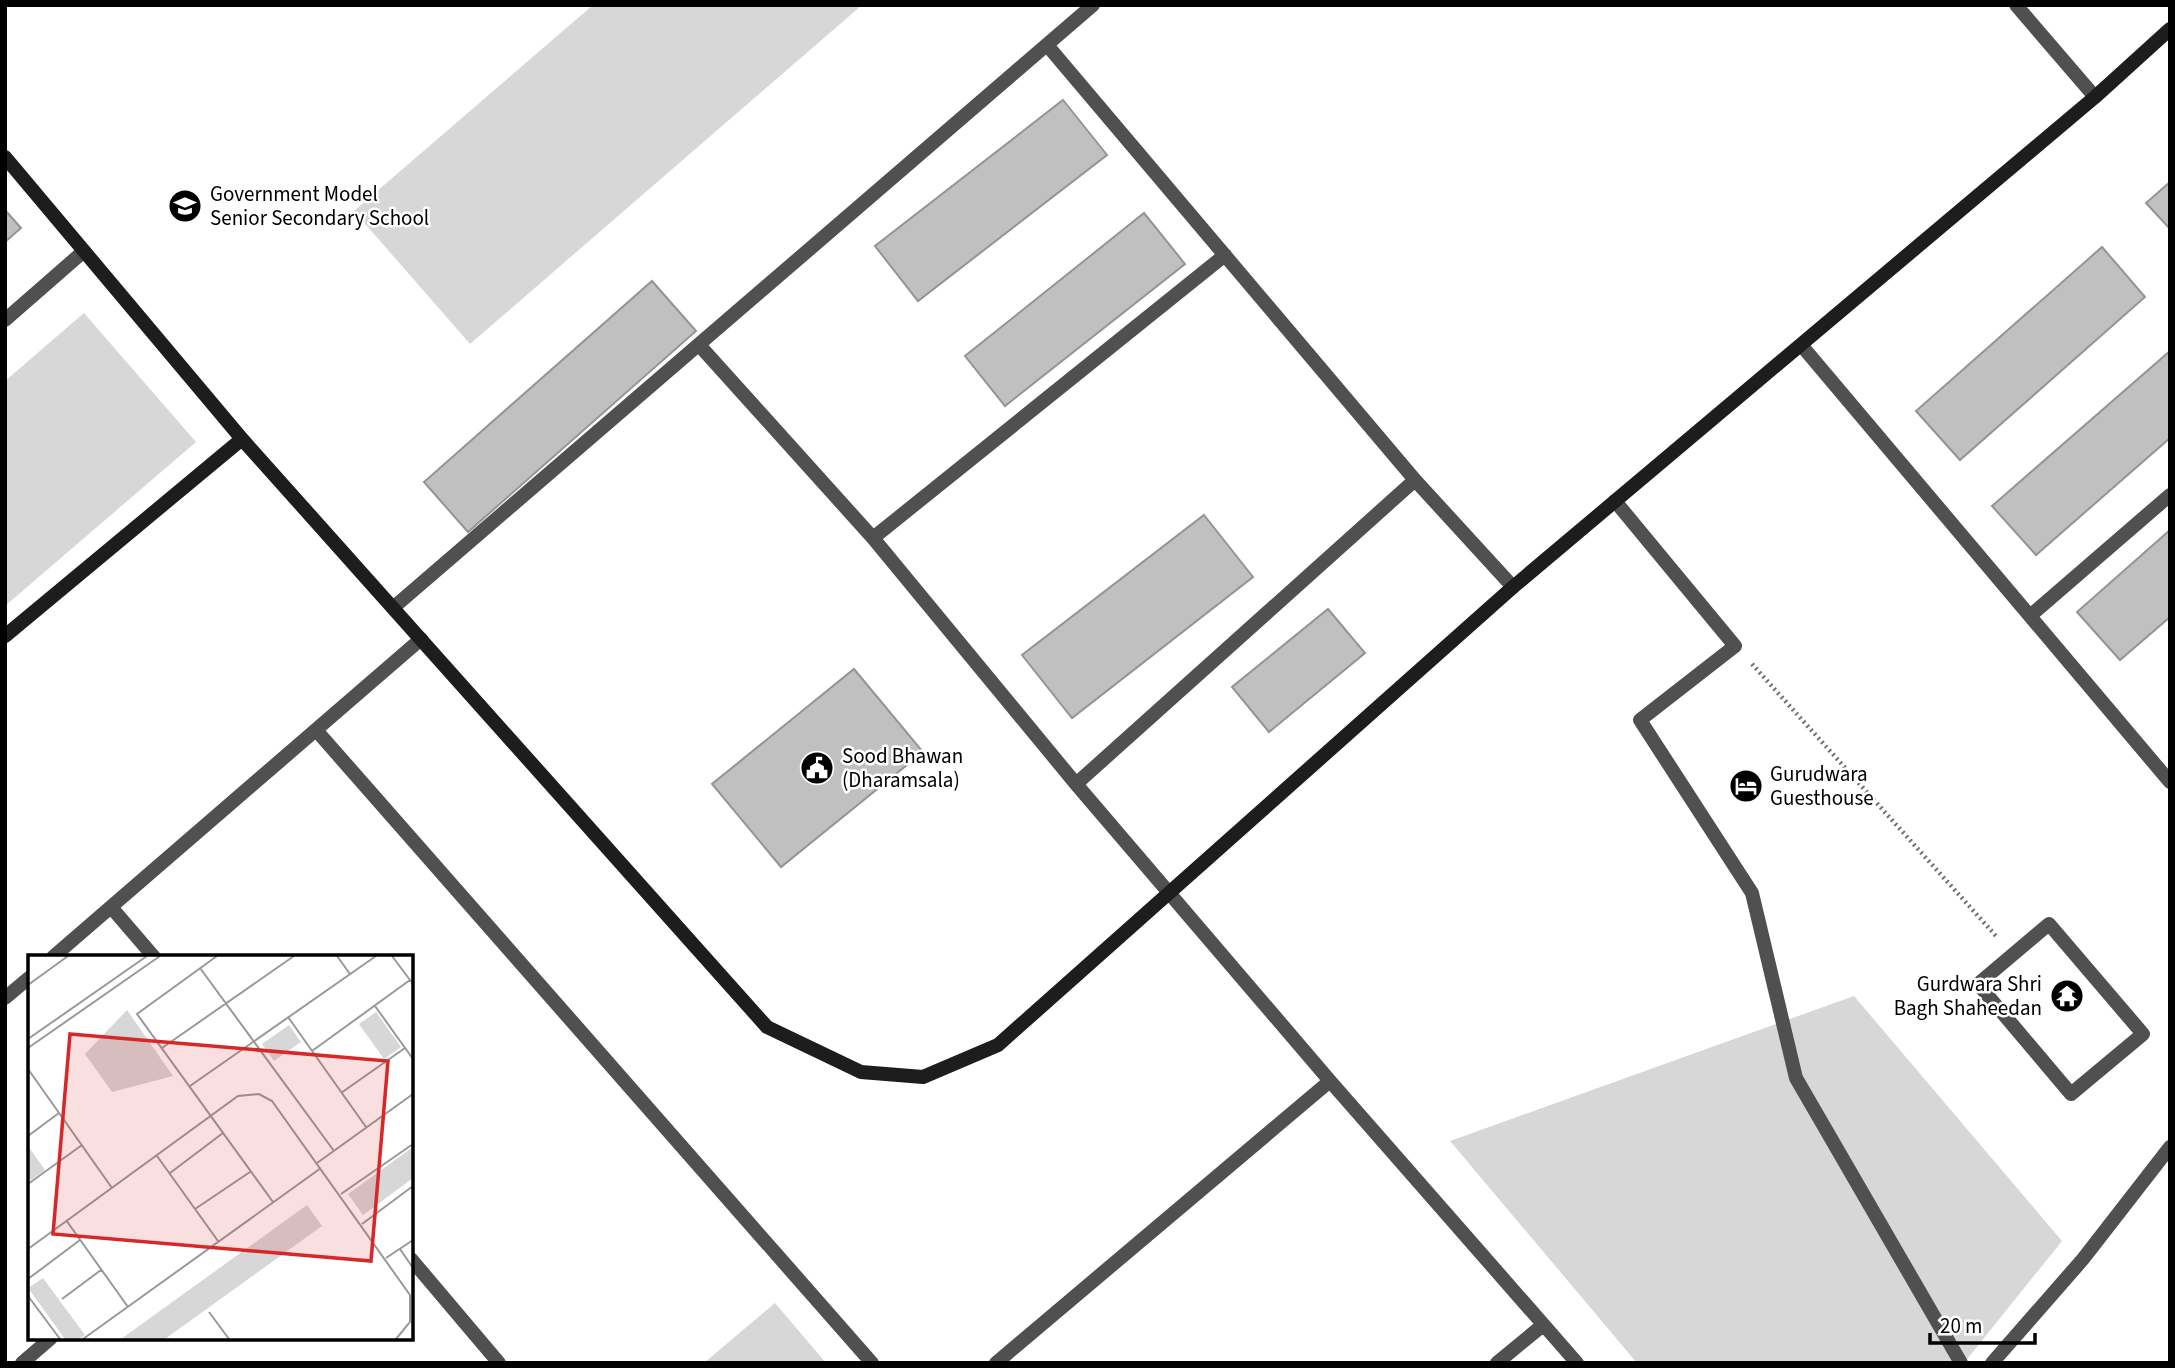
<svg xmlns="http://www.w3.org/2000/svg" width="2175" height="1368" font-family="'Source Sans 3',sans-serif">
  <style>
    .green { fill: #d7d7d7 }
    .building { fill: #c0c0c0; stroke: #949494; stroke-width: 2 }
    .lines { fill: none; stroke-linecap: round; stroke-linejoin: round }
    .path { stroke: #727272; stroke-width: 4.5; stroke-dasharray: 2 3.5; stroke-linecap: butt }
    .lane { stroke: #505050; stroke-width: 14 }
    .street { stroke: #505050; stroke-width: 14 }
    .secondary { stroke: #1d1d1d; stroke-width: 14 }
    .labels { text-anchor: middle; stroke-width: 5; stroke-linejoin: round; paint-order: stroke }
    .poi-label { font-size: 21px; fill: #000; stroke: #fff; text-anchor: start }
    .inset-road { fill: none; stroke: #999; stroke-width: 2 }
    .view { fill: #d62828; fill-opacity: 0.15; stroke: #d62828; stroke-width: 3.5 }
    .inset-edge { fill: none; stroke: #000; stroke-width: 3.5 }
  </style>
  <rect width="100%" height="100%" fill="#fff"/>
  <path class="green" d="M593 5H862L470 344 354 211Z
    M84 313 196 442 5 606V381Z
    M1854 996 2062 1241 1964 1363H1637L1450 1141Z
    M775 1303 826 1363H704Z"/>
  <path class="building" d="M1063 100 1107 155 918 301 875 246Z
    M2170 182V229L2146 203Z
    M5 210 21 228 5 242Z
    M1144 213 1185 264 1005 406 965 356Z
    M2102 247 2145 297 1960 460 1916 411Z
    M652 281 696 331 468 532 424 482Z
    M2170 351V438L2036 555 1992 506Z
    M1204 515 1253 577 1072 718 1022 655Z
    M2170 530V617L2120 660 2077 612Z
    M1328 609 1365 653 1269 732 1232 687Z
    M854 669 923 752 781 867 712 784Z"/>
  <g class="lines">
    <path class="path" d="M1752 664 1996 936"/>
    <path class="lane" d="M1615 501 1735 646 1640 720 1752 893 1796 1078 1961 1363
      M1992 1363 2083 1259 2170 1147"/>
    <path class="street" d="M2016 5 2095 97
      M1047 45 1415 480 1513 587
      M5 320 84 251
      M700 346 873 538 1076 784 1330 1081 1577 1363
      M1802 346 2170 782
      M873 538 1225 255
      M394 607 1093 5
      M2030 616 2170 495
      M316 730 872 1363
      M1076 784 1415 480
      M111 907 154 957
      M2049 924 2143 1034 2071 1094 1978 984Z
      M53 957 421 639
      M5 998 30 977
      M411 1259 499 1363
      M22 1363 51 1338
      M996 1363 1330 1081
      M1497 1363 1543 1325"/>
    <path class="secondary" d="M5 157 242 439 767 1027 861 1072 923 1077 998 1045 1513 587 2095 97 2170 29
      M5 636 242 439"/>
  </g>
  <defs>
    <symbol id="school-disc" viewBox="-11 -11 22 22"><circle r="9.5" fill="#000" stroke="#fff"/><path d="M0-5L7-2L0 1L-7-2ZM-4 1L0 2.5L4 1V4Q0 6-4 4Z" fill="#fff"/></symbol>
    <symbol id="civic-disc" viewBox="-11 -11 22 22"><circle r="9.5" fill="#000" stroke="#fff"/><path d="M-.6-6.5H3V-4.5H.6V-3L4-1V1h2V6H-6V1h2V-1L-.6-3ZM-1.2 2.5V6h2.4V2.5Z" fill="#fff"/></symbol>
    <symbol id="hotel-disc" viewBox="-11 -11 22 22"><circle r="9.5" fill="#000" stroke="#fff"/><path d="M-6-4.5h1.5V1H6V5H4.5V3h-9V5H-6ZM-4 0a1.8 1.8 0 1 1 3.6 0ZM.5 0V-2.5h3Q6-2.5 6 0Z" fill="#fff"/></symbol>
    <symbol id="temple-disc" viewBox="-11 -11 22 22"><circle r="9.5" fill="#000" stroke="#fff"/><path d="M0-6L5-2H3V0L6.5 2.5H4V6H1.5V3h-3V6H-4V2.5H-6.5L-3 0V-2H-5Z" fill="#fff"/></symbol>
  </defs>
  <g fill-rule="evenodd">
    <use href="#school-disc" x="166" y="187" width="38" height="38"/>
    <use href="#civic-disc" x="798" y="749" width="38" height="38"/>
    <use href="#hotel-disc" x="1727" y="767" width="38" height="38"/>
    <use href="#temple-disc" x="2048" y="977" width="38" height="38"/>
  </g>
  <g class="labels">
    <g class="poi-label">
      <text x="210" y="201">Government Model<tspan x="210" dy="24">Senior Secondary School</tspan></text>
      <text x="842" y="763">Sood Bhawan<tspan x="842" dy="24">(Dharamsala)</tspan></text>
      <text x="1770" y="781">Gurudwara<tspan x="1770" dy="24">Guesthouse</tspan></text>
      <text x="2042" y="991" text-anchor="end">Gurdwara Shri<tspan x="2042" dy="24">Bagh Shaheedan</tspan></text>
    </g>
  </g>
  <g transform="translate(28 955)">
    <rect width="385" height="385" fill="#fff"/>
    <path d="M99 55 145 121 84 137 57 99ZM348 57 373 92 356 104 331 69ZM261 70 273 87 246 106 234 89ZM0 191 17 215 3 225 0 221ZM385 192V223L335 260 320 239ZM279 250 294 271 137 384H93ZM15 323 57 380 51 384H37L0 333Z" fill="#d7d7d7"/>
    <path class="inset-road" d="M189 1 109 59 245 247M309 1 322 19M364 1 385 29M172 13 306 196M0 30 40 1M347 51 385 104M260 62 338 172M0 84 119 1M0 93 132 1M134 93 266 1M284 96 382 25M0 114 84 233M162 131 348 1M313 138 377 93M0 181 31 158M129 201 190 286M289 208 385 139M142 218 195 178M0 229 54 190M313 239 385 189M167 254 222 217M38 265 100 352M334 269 385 231M0 294 210 141 231 139 244 146 382 340V367L368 384M372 294 385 313M358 303 385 285M0 324 52 285M0 341 32 384M34 344 73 315M181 357 201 384M55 384 293 213"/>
    <path class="view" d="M42 79 360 106 343 306 25 279Z"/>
    <rect width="385" height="385" class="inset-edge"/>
  </g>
  <rect width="2175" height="1368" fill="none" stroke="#000000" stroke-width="14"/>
  <path d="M1930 1333v10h105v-10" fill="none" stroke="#000000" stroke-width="3.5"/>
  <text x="1940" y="1333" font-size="21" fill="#000000" stroke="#ffffff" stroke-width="5" paint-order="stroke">20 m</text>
</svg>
